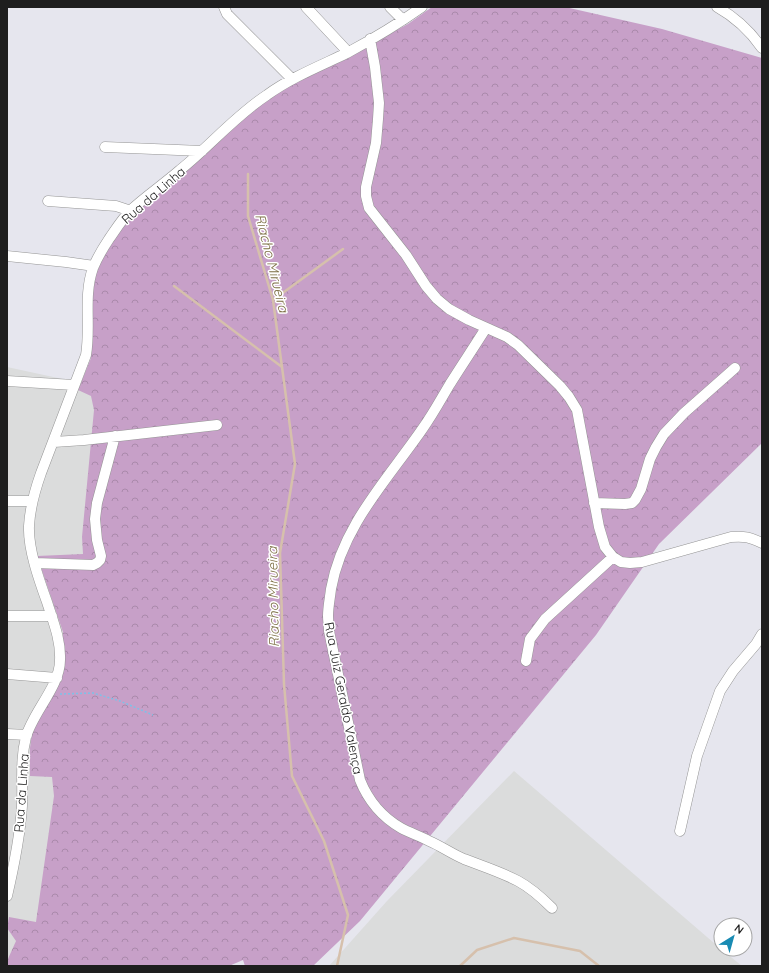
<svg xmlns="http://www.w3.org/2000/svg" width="769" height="973" font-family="Quicksand,sans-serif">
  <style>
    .residential { fill: #dbdcdc }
    .forest { fill: url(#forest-crowns) }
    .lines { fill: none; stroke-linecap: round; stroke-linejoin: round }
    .stream { stroke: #d6c0ac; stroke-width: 2.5 }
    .street-casing { stroke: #959595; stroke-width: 11 }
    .path { stroke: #7dc1e8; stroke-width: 1.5; stroke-dasharray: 2 2; stroke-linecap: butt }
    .street { stroke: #fff; stroke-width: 10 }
    .labels { text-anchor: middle; stroke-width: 3; stroke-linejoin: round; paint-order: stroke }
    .street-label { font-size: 13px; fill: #1e1e1e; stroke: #fff }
    .water-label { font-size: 14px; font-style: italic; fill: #7e7046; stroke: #fff }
  </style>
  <defs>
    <pattern id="forest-crowns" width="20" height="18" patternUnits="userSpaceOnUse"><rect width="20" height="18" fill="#c7a0c8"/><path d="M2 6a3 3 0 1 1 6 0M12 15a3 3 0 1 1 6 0" fill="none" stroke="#aa89ab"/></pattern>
  </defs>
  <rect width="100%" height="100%" fill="#e6e6ee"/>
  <path class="residential" d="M7 367 118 391 242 941 231 966H7Z
    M514 771 721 949 742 966H329L387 901Z"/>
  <path class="forest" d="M432 7H565L662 29 762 58V443L659 544 596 635 360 921 313 966H245L243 960 229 966H7V961L16 941 7 928 9 917 36 922 54 796 52 777 30 776V748L33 726 63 663V632L37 556 83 554 82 537 94 410 91 396 78 390 91 358V295L96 269 118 234 135 212 266 99 292 83 320 71 408 24Z"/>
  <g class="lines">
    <path class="stream" d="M248 174V216L273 300 295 464 280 553 284 684 292 776 324 841 348 915 337 966
      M174 286 282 367
      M273 300 343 249
      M460 966 477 950 514 938 580 951 599 966"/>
    <defs>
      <path id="street" d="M224 7 227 14 292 79
        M306 7 348 52
        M390 7 403 20
        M717 7C735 17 750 31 762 48
        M370 39 375 67 379 103 378 119 376 143 366 187V196L369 208 380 222 406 255 426 286 437 299 449 309 469 320 507 337 518 345 560 386 569 397 577 410 599 527 605 547 613 557 621 562 630 563 642 562 731 537C745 536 749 537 762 543
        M105 147 202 151
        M48 201 116 206 131 211
        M7 256 66 262 94 266
        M486 328C474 347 462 365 450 384 441 399 433 414 423 428 388 479 342 526 331 589 330 598 328 607 328 616 328 621 329 626 329 631L360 780C368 800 382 817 401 828 410 833 420 836 429 841 441 846 452 854 464 859 482 866 501 872 518 881 531 888 542 898 552 908
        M7 381 74 385
        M54 442 84 440 217 425
        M7 501H32
        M594 503 625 504 632 503 635 500 641 489 650 459 656 447 664 434 684 413 735 368
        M35 563 93 565 97 563 100 560 101 556 97 540 95 519 97 503 115 436
        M7 616H52
        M526 661 530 639 545 619 613 557
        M7 674 57 678
        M7 734 27 735
        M680 831 697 756 720 691 733 671 756 644 762 634
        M7 896C14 866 20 837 22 806 23 783 20 760 26 737 33 712 60 686 60 660 61 640 53 621 47 602 39 580 28 549 29 526 30 507 35 490 41 473L86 355C91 326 83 296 93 268 97 258 103 248 109 239 116 229 122 219 131 210 146 196 164 184 180 170 210 146 235 116 267 95 292 77 320 66 347 53 373 39 398 24 422 7"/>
    </defs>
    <use href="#street" class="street-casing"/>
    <path class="path" d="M60 694 93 693 120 701 153 715"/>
    <use href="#street" class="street"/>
  </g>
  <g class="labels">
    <g class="street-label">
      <text transform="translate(153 195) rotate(-41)" y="5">Rua da Linha</text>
      <text transform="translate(344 698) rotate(79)" y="5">Rua Juiz Geraldo Valença</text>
      <text transform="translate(21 793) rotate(-86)" y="5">Rua da Linha</text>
    </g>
    <g class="water-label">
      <text transform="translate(272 263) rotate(76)" y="5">Riacho Mirueira</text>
      <text transform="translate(273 597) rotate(-91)" y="5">Riacho Mirueira</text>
    </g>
  </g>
  <rect width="769" height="973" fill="none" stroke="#1e1e1e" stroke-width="16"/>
  <g transform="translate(733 937) rotate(37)"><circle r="19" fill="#ffffff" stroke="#a5a5a5"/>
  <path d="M0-3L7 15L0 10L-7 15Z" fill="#198bb3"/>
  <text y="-6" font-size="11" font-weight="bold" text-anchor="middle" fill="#1e1e1e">N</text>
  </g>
</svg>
